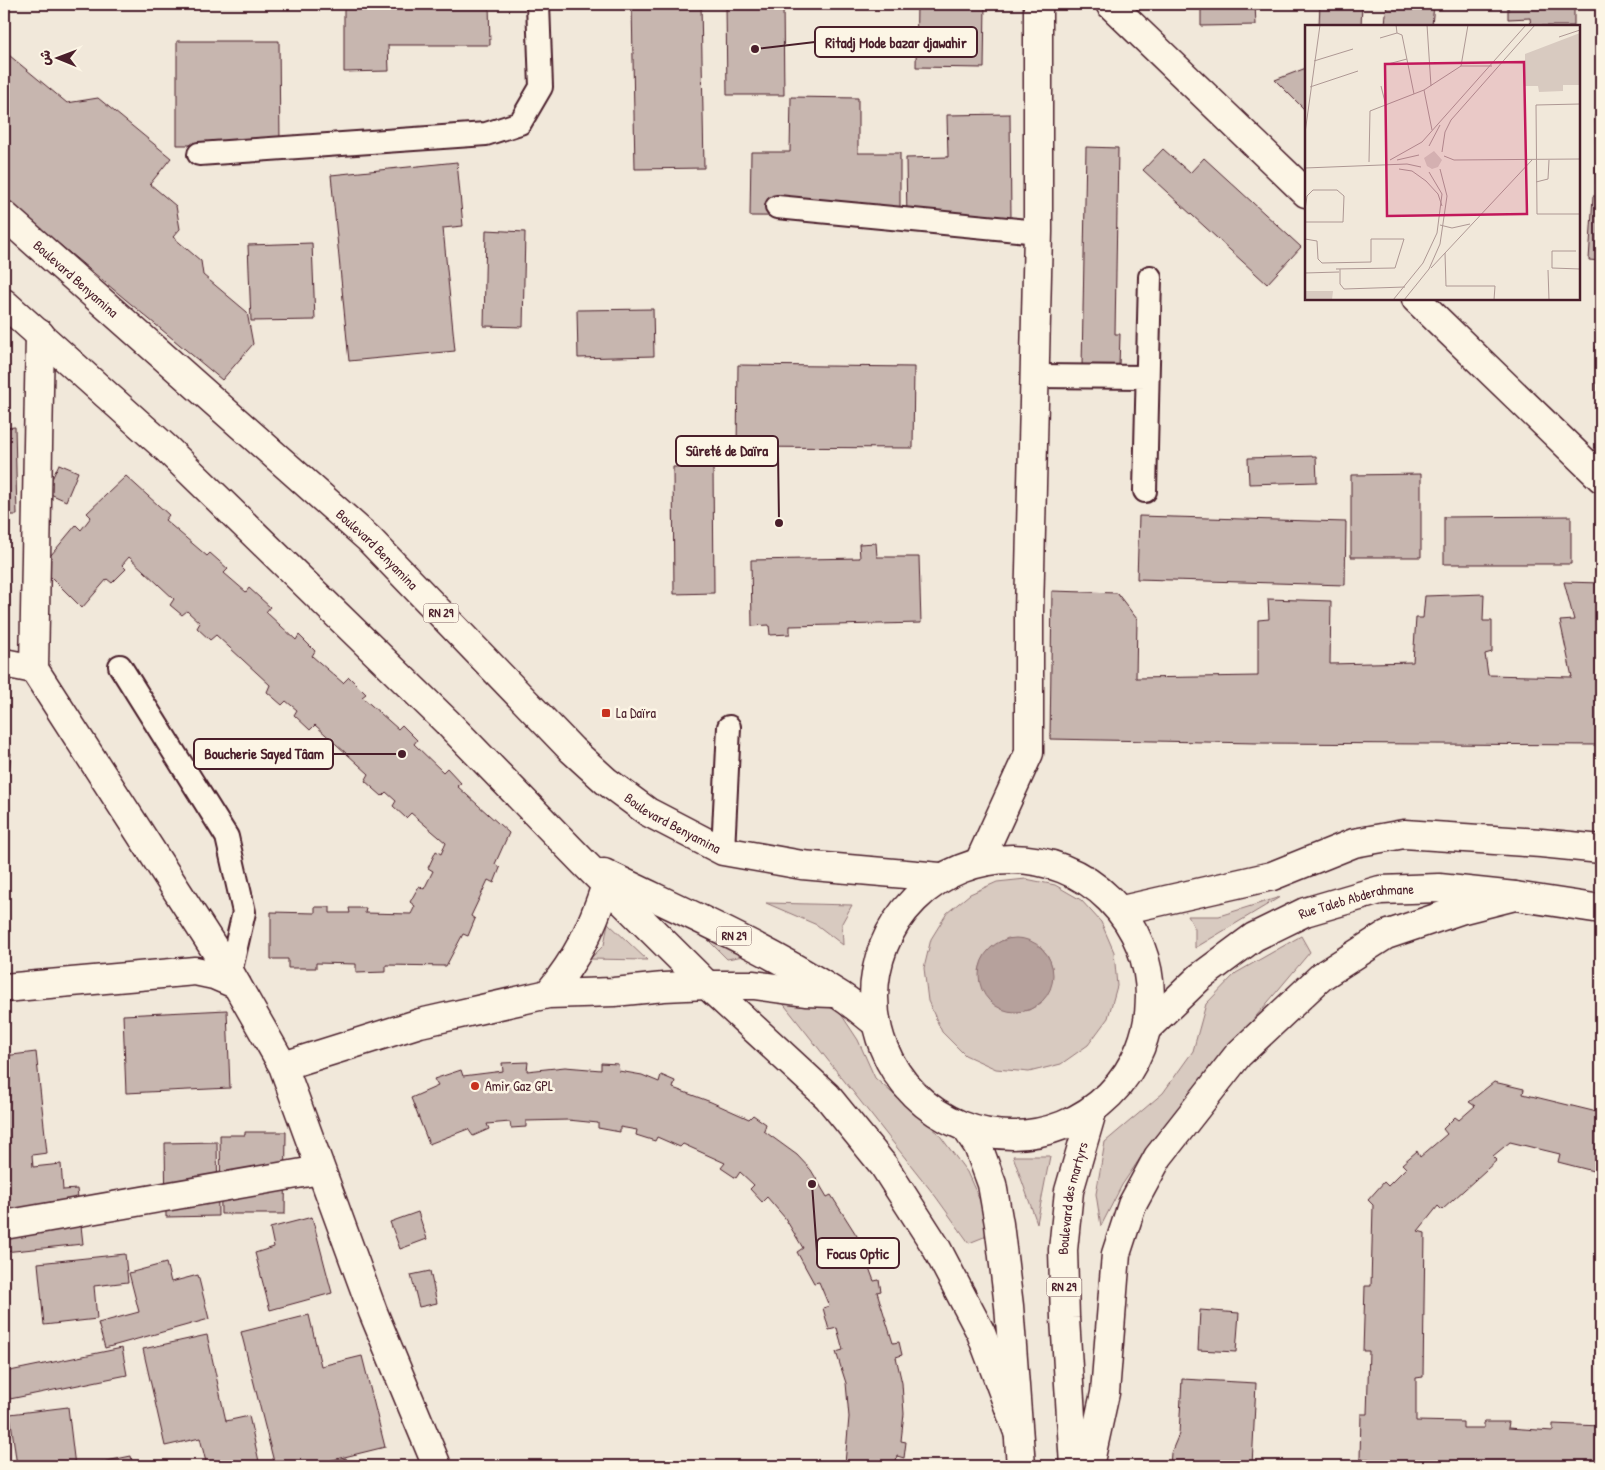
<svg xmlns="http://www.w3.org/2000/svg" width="1605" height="1470" font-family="'Patrick Hand','Playpen Sans Arabic',sans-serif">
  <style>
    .green { fill: #d8cac0; stroke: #917476; fill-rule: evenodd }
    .water { fill: #b6a19c; stroke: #8b6d6f }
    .building { fill: #c7b6af; stroke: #4a1f2b }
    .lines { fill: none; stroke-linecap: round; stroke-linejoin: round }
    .lane-casing { stroke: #4a1f2b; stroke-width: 26 }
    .street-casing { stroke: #4a1f2b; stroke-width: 31 }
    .secondary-casing { stroke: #4a1f2b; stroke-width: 31 }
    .highway-casing { stroke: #4a1f2b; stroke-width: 31 }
    .lane { stroke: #fcf5e5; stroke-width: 22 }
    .street { stroke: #fcf5e5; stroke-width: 28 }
    .secondary { stroke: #fcf5e5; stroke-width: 28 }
    .highway { stroke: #fcf5e5; stroke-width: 28 }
    .poi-dot { fill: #c8321e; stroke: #fcf5e5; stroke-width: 2 }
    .labels { text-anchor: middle; stroke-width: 5; stroke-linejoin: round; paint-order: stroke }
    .shield { fill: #fcf5e5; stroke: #7f5f63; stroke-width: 1 }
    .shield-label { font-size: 12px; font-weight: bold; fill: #4a1f2b }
    .street-label { font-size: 14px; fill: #4a1f2b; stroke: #fcf5e5 }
    .poi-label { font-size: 14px; fill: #4a1f2b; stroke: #fcf5e5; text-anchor: start }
    .inset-road { fill: none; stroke: #ae9894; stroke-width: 1 }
    .view { fill: #c2185b; fill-opacity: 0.15; stroke: #c2185b; stroke-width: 2.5 }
    .inset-edge { fill: none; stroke: #4a1f2b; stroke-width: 2.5 }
    .leader { fill: none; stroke: #4a1f2b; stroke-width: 2 }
    .callout-dot { fill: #4a1f2b; stroke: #fcf5e5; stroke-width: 2 }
    .callout { fill: #fcf5e5; stroke: #4a1f2b; stroke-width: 2 }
    .callout-label { font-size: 15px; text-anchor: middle; font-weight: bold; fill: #4a1f2b }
  </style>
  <rect width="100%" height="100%" fill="#f1e8da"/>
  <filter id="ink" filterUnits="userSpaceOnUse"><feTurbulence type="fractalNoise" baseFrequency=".02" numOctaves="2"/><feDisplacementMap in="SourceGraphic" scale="10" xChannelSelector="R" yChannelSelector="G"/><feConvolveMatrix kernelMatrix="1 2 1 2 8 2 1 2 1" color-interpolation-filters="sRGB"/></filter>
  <g filter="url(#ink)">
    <path class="green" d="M1026 879 1055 885 1081 900 1101 922 1114 952 1117 986 1108 1018 1088 1045 1061 1064 1029 1072 996 1069 965 1055 942 1032 928 1001 924 968 931 939 947 913 970 894 997 882ZM1008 938 1041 947 1048 956 1052 967 1041 1003 1029 1010 1017 1012 979 971C983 954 991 945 1008 938Z
      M1280 897 1195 948V929L1188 916H1219Z
      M766 903 852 905 842 923 843 945 817 925Z
      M689 921 760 953 727 959Z
      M608 923 647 960 590 959 604 945Z
      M1301 936 1310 952 1153 1139 1122 1185 1101 1226 1096 1194 1105 1142 1163 1093 1193 1051 1206 1004 1236 973Z
      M778 997 833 1002 858 1040 875 1078 938 1133 967 1172 990 1223 984 1237 969 1243 936 1197Z
      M1013 1156H1050L1037 1223Z"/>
    <path class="water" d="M979 975a37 37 0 1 1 74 0a37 37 0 1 1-74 0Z"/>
    <path class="building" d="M344 4H489L490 45H388L389 71 344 72Z
      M632 4H701L704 168 635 169Z
      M726 4H783L784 95H727Z
      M786 4H888V8L786 9Z
      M917 4H985L984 68 916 67Z
      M1201 4H1255L1256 25 1201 26Z
      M1320 4H1362L1361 26H1319Z
      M1387 4H1434L1432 26 1385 24Z
      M1508 4H1574V26H1531L1530 18 1508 19Z
      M1596 4H1601V27H1596Z
      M177 41H279L280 145H177Z
      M4 51 67 103 98 98 171 158 150 184 176 206 180 229 173 237 201 261 203 275 247 312 253 344 222 380 4 198Z
      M1306 68V111L1275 80Z
      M791 97 858 98V153H900V217L750 216 751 152H790Z
      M1010 114 1011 220 907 222 906 158 948 157 947 115Z
      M1595 115H1601V184H1596Z
      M1086 147 1118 148 1115 334H1120L1119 367 1082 366Z
      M1163 149 1190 173 1204 158 1301 247 1267 284 1143 170Z
      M457 162 463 226 443 228 455 351 349 361 331 175Z
      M1593 196H1601V261L1589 260Z
      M486 230 525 232 523 327 484 326Z
      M312 243 315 320 251 321 248 245Z
      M1601 266V324H1599Z
      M653 309 654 356 578 358 577 310Z
      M1596 346H1601V406H1597Z
      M738 365 914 367 913 448 737 447Z
      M15 427 17 515H4V428Z
      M1316 456 1317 482 1249 484 1248 458Z
      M59 464 78 472 66 501 46 492Z
      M713 466 714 593 674 594 673 467Z
      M1421 474V557H1351V475Z
      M126 476 169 515 165 520 207 556 210 553 228 569 224 573 246 592 249 588 270 607 266 612 296 640 299 635 315 651 312 656 343 683 349 677 366 694 362 697 398 729 402 725 417 740 414 744 443 772 447 768 461 783 457 786 509 833 495 864 500 868 494 883 488 880 471 916 475 919 468 936 463 934 446 966 386 965V972L356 973V964L316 963V968H288V959H271V912L315 913V907H330V913H350L349 908H366L365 913 411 914 415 906 410 902 419 886 424 889 433 871 428 868 436 851 441 854 446 843 411 813 406 818 393 806 396 801 386 792 382 796 365 781 369 774 315 725 310 730 294 715 297 710 286 701 282 705 267 692 270 685 216 635 210 640 197 628 200 623 187 611 182 615 170 605 174 599 129 557 122 565 126 569 112 583 107 579 82 608 41 567 76 525 81 530 91 517 87 513Z
      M1139 516 1346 522 1345 585 1137 579Z
      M1571 516V564H1444V517Z
      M876 543 877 557H919L921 623 790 626V634L770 635 769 625 752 626 751 560 860 558 859 544Z
      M1564 582 1601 583V745L1257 743 1050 739 1052 591 1117 593 1137 619 1136 678 1258 676V620L1269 619 1268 599 1331 601 1330 664 1413 662 1416 618H1423L1425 596 1484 594 1483 621H1492V652L1485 654 1488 675 1572 677 1560 621 1574 620Z
      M4 752 11 753 4 822Z
      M227 1010 230 1088 126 1093 123 1015Z
      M36 1052 47 1153 32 1155 33 1167 61 1164 63 1190 77 1189 83 1244 4 1252V1056Z
      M528 1062 527 1071 565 1067 601 1070V1063L618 1064 619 1071 642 1075 659 1082 661 1075 675 1081 673 1088 711 1102 749 1119 753 1115 766 1124 764 1131 797 1155 811 1170 827 1197 831 1195 857 1236 874 1281 879 1280 881 1291 877 1292 893 1343 899 1342 902 1355 896 1357 902 1383 904 1414 901 1441 906 1442 904 1458 897 1456 895 1466H839L840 1463 845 1464 849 1417 846 1383 836 1352 843 1350 837 1328 829 1330 823 1308 829 1306 819 1282 814 1283 797 1252 803 1248 785 1218 767 1197 762 1202 750 1189 754 1185 740 1172 736 1178 721 1168 725 1163 683 1144 680 1147 657 1137 655 1141 636 1135 637 1130 620 1127V1132L598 1128V1123L568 1120 526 1121V1127L511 1128 510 1122 487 1124 489 1129 473 1136 468 1129 429 1144 411 1098 438 1086 434 1079 461 1070 463 1076 503 1071 502 1063Z
      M1494 1082 1524 1089 1523 1094 1597 1112 1599 1108 1601 1109V1173L1558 1162 1560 1154 1510 1142 1493 1156 1497 1160 1442 1210 1438 1206 1418 1231 1425 1233 1423 1377 1416 1378V1421L1463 1422V1428H1484V1422H1509L1508 1428 1553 1431V1424L1601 1426V1466H1368L1369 1459H1360L1361 1414H1367L1369 1351H1363L1365 1286H1371L1373 1205 1368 1200 1384 1182 1388 1186 1406 1168 1402 1164 1417 1151 1420 1157 1447 1134 1443 1129 1455 1117 1459 1120 1475 1106 1469 1102Z
      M245 1132H286L285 1214H221L220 1135H245Z
      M217 1142 218 1216 166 1217 165 1143Z
      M418 1212 427 1239 400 1249 390 1222Z
      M312 1217 332 1293 270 1310 255 1253 274 1247 270 1228Z
      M125 1254 128 1282 94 1286 97 1319 44 1325 38 1263Z
      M166 1263 171 1282 198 1275 209 1319 105 1348 98 1323 139 1312 129 1273Z
      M430 1271 437 1303 419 1307 411 1275Z
      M1200 1310 1239 1313 1236 1352 1198 1350Z
      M309 1315 321 1366 362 1356 385 1447 308 1466H275L241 1332Z
      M207 1335 226 1421 249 1416 260 1466H207L200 1438 165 1446 143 1349Z
      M122 1348 127 1375 10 1399 5 1372Z
      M1182 1379 1256 1383 1252 1466H1170L1171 1453 1179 1434Z
      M68 1407 75 1466H17L10 1414Z
      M131 1456 133 1466H98L97 1463Z
      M346 1458 348 1466H319Z"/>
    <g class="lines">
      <defs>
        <path id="lane" d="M199 154 486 134 520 123 541 87 538 4
          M777 207 1038 232
          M1035 376 1147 377
          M1145 491 1150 277
          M120 666 227 837 244 912 230 973
          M723 851 729 727"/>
        <path id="street" d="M40 334 34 669 230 973 283 1066 373 1312 437 1466
          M4 663 34 669
          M4 988 195 971 214 975 237 985
          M548 994C578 957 591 930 606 885
          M283 1066 420 1023 548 994 614 992 664 987 707 985
          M4 1225 320 1170"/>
        <g id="secondary">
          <path d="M1110 4 1306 193"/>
          <path d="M1416 299 1601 478"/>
          <path d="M980 860 1029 753V613L1038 232V4"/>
          <path d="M1122 910 1272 876 1354 843 1404 834 1541 843 1601 849"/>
          <path id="s1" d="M1148 1027 1200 977 1254 937 1305 912 1380 890 1439 888 1515 896 1601 909"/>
        </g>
        <g id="highway">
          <path id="s2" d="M4 215 369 539 572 750 606 781 648 812 723 851 802 865 940 877"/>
          <path d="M4 303 167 449 447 722 584 863 707 985 827 1096 884 1166 936 1247 981 1333 1018 1432"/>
          <circle cx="1012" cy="997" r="138"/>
          <path d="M604 873C682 911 763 946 836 993 850 1001 863 1013 876 1023"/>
          <path d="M707 985H754L805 992 832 993"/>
          <path d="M966 1128 978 1146 992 1184 999 1224 1009 1306 1021 1466"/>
          <path id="s3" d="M1074 1466 1065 1318 1063 1250 1069 1191 1092 1112"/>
          <path d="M1089 1466 1105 1393 1116 1254 1132 1205 1158 1157 1238 1055 1322 976 1386 935 1460 910 1515 896"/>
        </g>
      </defs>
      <use href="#lane" class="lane-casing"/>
      <use href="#street" class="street-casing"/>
      <use href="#secondary" class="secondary-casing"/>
      <use href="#highway" class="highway-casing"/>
      <use href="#lane" class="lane"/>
      <use href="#street" class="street"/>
      <use href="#secondary" class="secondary"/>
      <use href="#highway" class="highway"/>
    </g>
  </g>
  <g class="poi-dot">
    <rect x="601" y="708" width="10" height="10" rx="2.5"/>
    <circle cx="475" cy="1086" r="5"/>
  </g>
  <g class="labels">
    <g class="shield">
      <rect x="423.5" y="603.5" width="35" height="19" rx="4"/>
      <rect x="716.5" y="926.5" width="35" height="19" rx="4"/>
      <rect x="1046.5" y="1277.5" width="35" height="19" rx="4"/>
    </g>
    <g class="shield-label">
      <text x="441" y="617">RN 29</text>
      <text x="734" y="940">RN 29</text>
      <text x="1064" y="1291">RN 29</text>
    </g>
    <g class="street-label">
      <text dy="5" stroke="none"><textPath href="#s2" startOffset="96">Boulevard Benyamina</textPath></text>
      <text dy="5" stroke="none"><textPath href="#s2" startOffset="501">Boulevard Benyamina</textPath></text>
      <text dy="5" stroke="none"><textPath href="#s2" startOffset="906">Boulevard Benyamina</textPath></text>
      <text dy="5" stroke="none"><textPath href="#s1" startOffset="249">Rue Taleb Abderahmane</textPath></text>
      <text dy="5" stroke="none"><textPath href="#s3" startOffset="269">Boulevard des martyrs</textPath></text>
    </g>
    <g class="poi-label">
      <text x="616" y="718">La Daïra</text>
      <text x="485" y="1091">Amir Gaz GPL</text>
    </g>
  </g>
  <g transform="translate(1305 25)">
    <rect width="275" height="275" fill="#f1e8da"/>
    <path d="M275 8V60H258V66L234 67 233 61H220V29ZM129 126 137 135 133 142 127 144 122 141 119 133ZM0 266H28L27 275H0Z" fill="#d8cac0"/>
    <path class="inset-road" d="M91 0 92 8 97 10 109 69M122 0 126 61M254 12 275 5M75 13 92 8M9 36 48 24M83 39 102 34M156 41 163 0M76 61 81 81M5 62 53 46M119 65 127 105M275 79 231 80 232 189H275M0 108 15 0M124 121 135 100M137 127 140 107 146 95 230 0M139 131 149 135 275 134M85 135 117 117 221 0M92 135 114 130M64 137 65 86 119 65 156 41H187M0 143 102 139 116 142M94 144 107 146 121 156 133 169 137 181M231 157 243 154 244 135M0 185 2 171 8 165H32L39 171 38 197H0M135 200 147 203 165 199M0 214 12 216 13 234 17 238 66 237V214H99L90 243 31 244M271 226H247V243L275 244M140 228 141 261H190L189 275M126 243 227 135M35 244V259L39 264 100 262M243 245 244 275M0 248 34 247M88 275 118 238 132 208 137 169 124 147M99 275 124 244 135 219 142 171 135 144"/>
    <path class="view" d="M219 37 222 189 82 191 80 39Z"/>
    <rect width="275" height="275" class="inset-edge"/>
  </g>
  <path class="leader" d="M755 49L815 42M779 523L778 451M402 754L333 754M812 1184L817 1253"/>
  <g class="callout-dot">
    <circle cx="755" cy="49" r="5"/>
    <circle cx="779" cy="523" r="5"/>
    <circle cx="402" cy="754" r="5"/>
    <circle cx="812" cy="1184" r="5"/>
  </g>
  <g class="callout">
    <rect x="815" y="27" width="162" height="30" rx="5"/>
    <rect x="676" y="436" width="102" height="30" rx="5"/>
    <rect x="194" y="739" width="139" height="30" rx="5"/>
    <rect x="817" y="1238" width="82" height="30" rx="5"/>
  </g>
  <g class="callout-label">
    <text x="896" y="48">Ritadj Mode bazar djawahir</text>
    <text x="727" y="456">Sûreté de Daïra</text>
    <text x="264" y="759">Boucherie Sayed Tâam</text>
    <text x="858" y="1259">Focus Optic</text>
  </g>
  <rect width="1605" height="1470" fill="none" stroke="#fcf5e5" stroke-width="20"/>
  <rect x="10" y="10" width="1585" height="1450" fill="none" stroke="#4a1f2b" stroke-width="2" filter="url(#ink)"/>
  <g transform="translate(58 58) rotate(271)" stroke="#fcf5e5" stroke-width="4" paint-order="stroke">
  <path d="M0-4L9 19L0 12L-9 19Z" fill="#4a1f2b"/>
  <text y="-8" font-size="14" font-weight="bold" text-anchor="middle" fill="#4a1f2b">ش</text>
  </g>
</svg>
